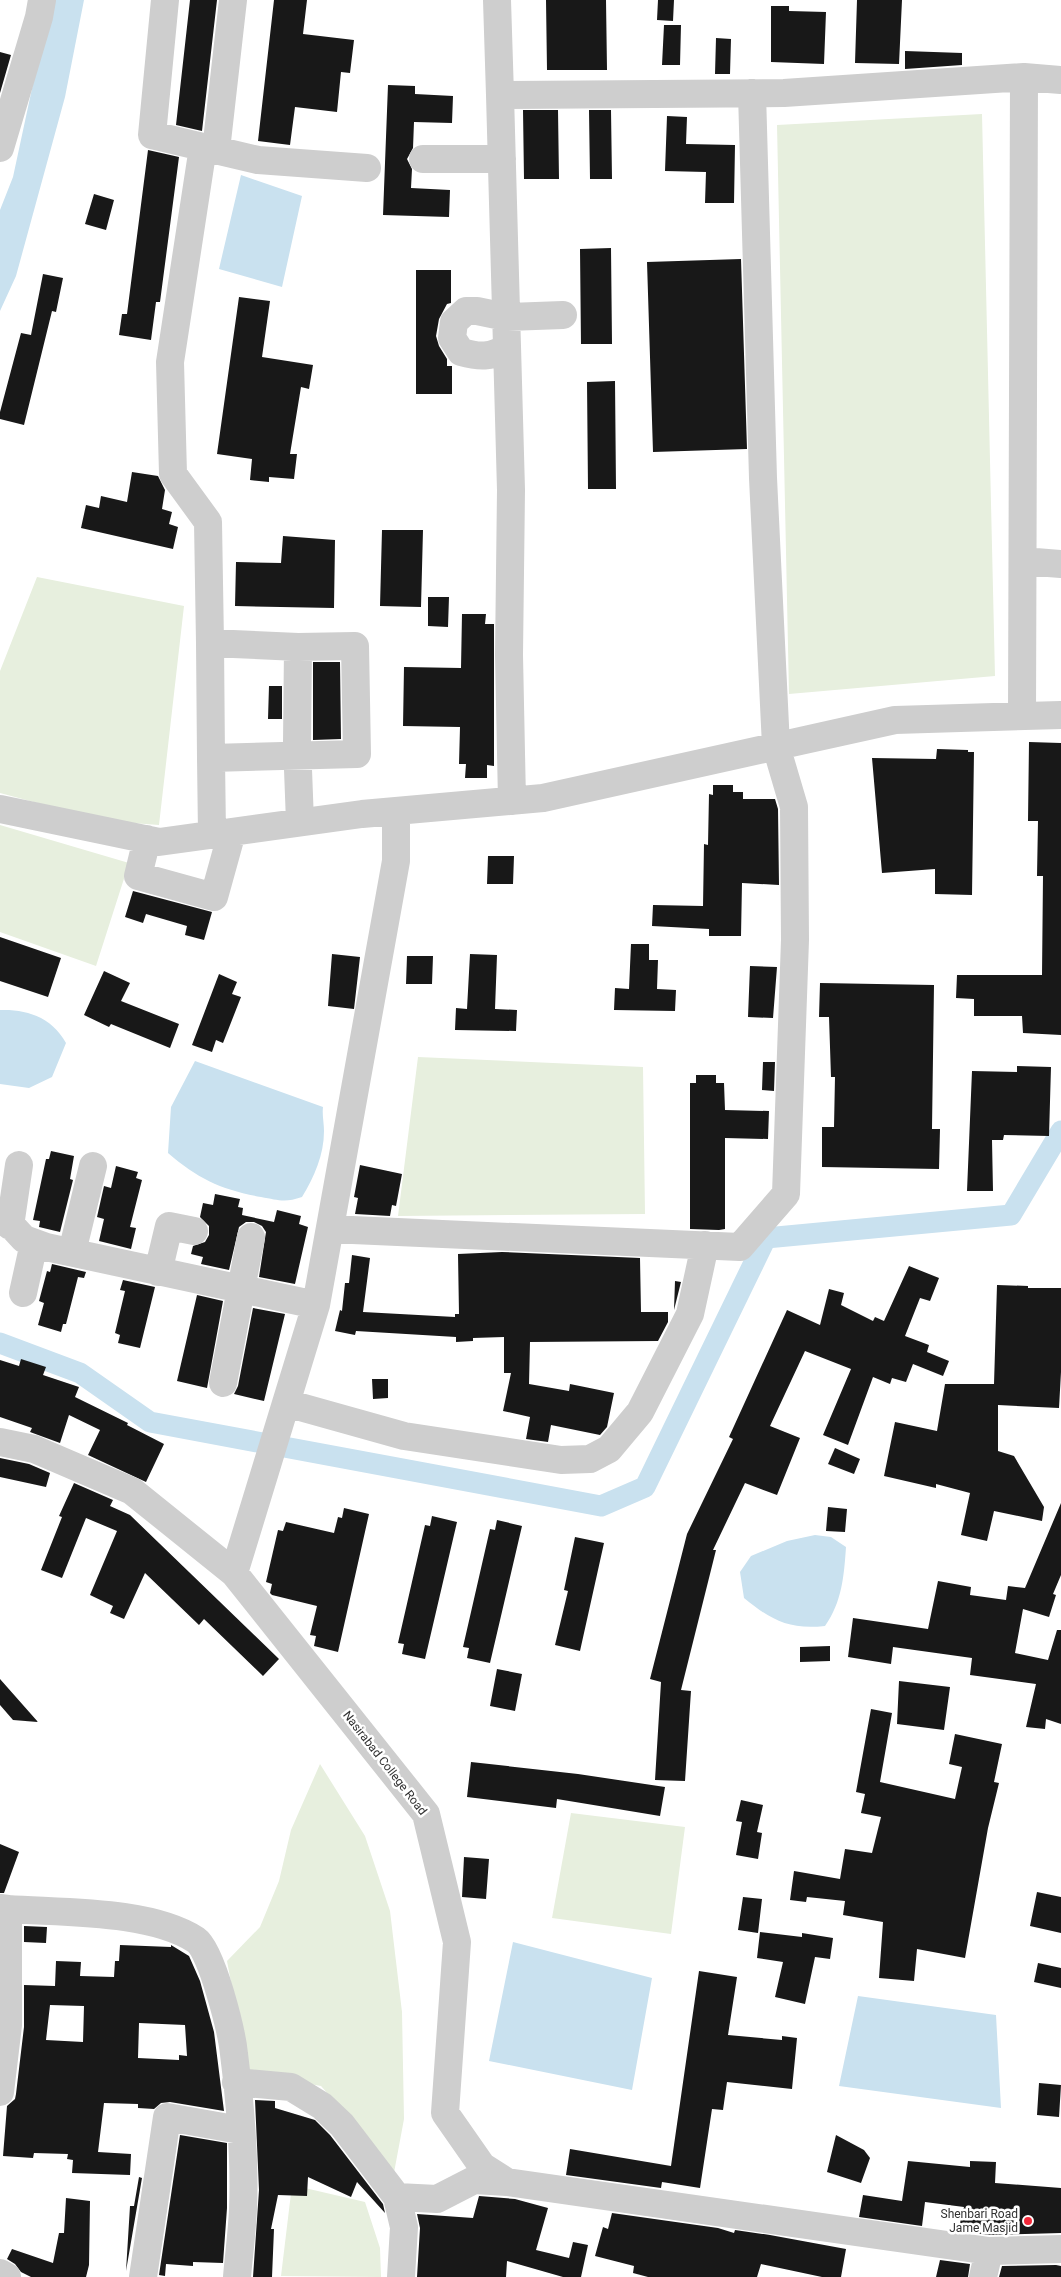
<svg xmlns="http://www.w3.org/2000/svg" width="1061" height="2277" font-family="Roboto,sans-serif">
  <style>
    .green { fill: #e7efde }
    .water { fill: #c9e1ef }
    .lines { fill: none; stroke-linecap: round; stroke-linejoin: round }
    .canal { stroke: #c9e1ef; stroke-width: 21 }
    .building { fill: #181818; fill-rule: evenodd }
    .minor { stroke: #cecece; stroke-width: 28 }
    .poi-dot { fill: #f32839; stroke: #fff; stroke-width: 2 }
    .labels { text-anchor: middle; stroke-width: 5; stroke-linejoin: round; paint-order: stroke }
    .street-label { font-size: 12px; fill: #313131; stroke: #fff }
    .poi-label { font-size: 12px; fill: #313131; stroke: #fff; text-anchor: end }
  </style>
  <rect width="100%" height="100%" fill="#fff"/>
  <path class="green" d="M982 114 995 676 789 694 777 125Z
    M37 577 184 606 159 825 105 821 0 793V671Z
    M0 825 129 863 96 966 0 932Z
    M418 1057 643 1067 645 1214 398 1216Z
    M320 1764 365 1836 390 1911 402 2012 404 2119 393 2178 368 2139 321 2086 248 2073 227 1961 260 1927 279 1881 291 1830Z
    M571 1813 685 1827 671 1934 552 1918Z
    M292 2185 365 2202 380 2248 381 2277 281 2276Z"/>
  <path class="water" d="M51 0H84L65 97 16 276 0 311V210L13 177Z
    M241 175 302 196 282 287 219 269Z
    M0 1010C28 1009 52 1018 66 1043L52 1077 29 1088 0 1084Z
    M195 1061 323 1107C322 1115 324 1123 324 1131 324 1155 314 1177 302 1197 285 1203 278 1200 261 1197 222 1190 198 1179 168 1153L171 1107Z
    M815 1535 831 1537 846 1547C844 1576 842 1602 825 1626 789 1630 771 1620 744 1598L740 1572 751 1556 787 1541Z
    M513 1942 652 1978 632 2090 489 2061Z
    M858 1996 996 2015 1001 2108 839 2086Z"/>
  <g class="lines">
    <path class="canal" d="M0 1343 80 1373 150 1422 601 1506 645 1487 766 1238 1011 1215 1061 1131"/>
  </g>
  <path class="building" d="M190 0H217L202 131 176 125Z
    M274 0H307L303 34 354 40 350 73 341 72 337 112 295 107 290 145 258 141Z
    M546 0H606L607 70H547Z
    M658 0H674L673 21 657 20Z
    M857 0H902L899 64 855 63Z
    M771 6H789V11L826 12 824 64 771 62Z
    M664 25H681L680 65H662Z
    M716 38 731 39 730 74H715Z
    M905 51 962 53V65L905 69Z
    M0 52 11 55 0 93Z
    M388 85 415 86V94L453 96 452 123 414 122 413 148 407 159 412 169 411 188 450 190 449 217 383 215Z
    M523 110H558L559 179H524Z
    M589 110H611L612 179H590Z
    M667 116 687 117 686 144 735 145 734 203H705L706 172 665 171Z
    M148 150 179 157 160 302H156L151 340 119 335 122 314H127Z
    M94 194 114 200 106 230 85 224Z
    M611 248 612 344H581L580 249Z
    M741 259 747 449 653 452 647 262Z
    M416 270H451V303L447 304 439 319 436 336 439 346 447 359V366H452V394H416Z
    M43 274 63 278 56 312 52 311 24 425 0 419V412L21 333 31 335Z
    M239 297 270 301 262 357 313 365 309 389 301 387 290 454H297L294 479 269 477V482L250 480 252 459 217 454Z
    M615 381 616 489H588L587 382Z
    M132 472 158 476 165 490 162 509 172 512 169 524 178 527 173 549 81 528 86 505 99 508 101 496 127 502Z
    M382 530H423L421 607 380 606Z
    M283 536 335 540 334 608 235 606 236 562 281 563Z
    M428 597H449L448 627 428 626Z
    M462 614H486L485 624H494V766L487 765V778H465L466 764H459L460 727 403 726 404 667 461 668Z
    M313 662H340L341 739 313 740Z
    M269 686H282V719H268Z
    M1029 742 1061 743V1035L1023 1033 1022 1016H974V999L956 998 957 975H1042L1043 876H1037L1038 821H1028Z
    M937 749 968 750V752H974L972 895 935 894V869L882 873 872 758 936 759Z
    M713 785H733V792H743V799H775L778 809 779 885 742 883 741 936H709V929L652 926 653 905 703 906 704 844 708 845 709 794 713 795Z
    M488 856H514L513 884H487Z
    M133 891 212 912 204 940 185 935 187 926 146 914 143 923 125 917Z
    M0 937 61 958 48 997 0 981Z
    M631 944H649V960H658L657 989 676 990 675 1011 614 1010 615 988 629 989Z
    M332 954 360 957 354 1009 328 1006Z
    M470 954 497 955 495 1009 517 1010 516 1031 455 1030 456 1008 467 1009Z
    M407 956H433L432 984H406Z
    M750 966 777 967 773 1018 748 1017Z
    M104 971 130 983 121 1001 179 1024 170 1048 111 1024 109 1027 84 1015Z
    M219 974 237 982 232 994 241 997 223 1043 216 1040 212 1052 192 1045Z
    M820 983 934 985 932 1129H940L939 1169 822 1167V1127H834L835 1077H831L829 1017H819Z
    M763 1062H775L774 1091 762 1090Z
    M1017 1066 1051 1067 1049 1136 1004 1135 1003 1140H992L993 1191H967L972 1071 1017 1072Z
    M696 1075H716V1083H724L725 1110 769 1111 768 1139 725 1138V1229L719 1230 690 1229V1083H696Z
    M51 1151 74 1156 70 1179 73 1180 60 1232 39 1227 40 1221 33 1220 46 1159H49Z
    M360 1165 402 1174 396 1206 392 1205 390 1216 355 1214 358 1198 354 1197Z
    M116 1166 138 1172 136 1178 142 1180 130 1227 136 1228 131 1249 99 1241 104 1219 97 1217 104 1186 111 1188Z
    M215 1194 240 1199 238 1207 243 1208 242 1215 274 1222 277 1210 301 1216 299 1224 308 1227 295 1284 259 1277 266 1232 262 1226 254 1222H246L239 1227 229 1270 201 1264 203 1257 191 1254 193 1246 205 1242 209 1235V1226L200 1217 203 1203 213 1205Z
    M502 1252 640 1258 641 1312H668V1322L658 1341 530 1342 529 1384 569 1391 570 1384 614 1393 607 1427 600 1435 551 1425 548 1442 526 1439 530 1417 503 1411 511 1373H504V1337L473 1338V1341L456 1342V1337L356 1331 355 1335 335 1331 340 1310 342 1311 345 1283H349L352 1255 370 1258 363 1312 455 1317V1314H459L458 1254Z
    M52 1264 86 1272 84 1278 78 1277 66 1324H63L61 1332 38 1325 44 1303 39 1301 47 1271 50 1272Z
    M909 1266 939 1278 930 1301 920 1298 905 1336 929 1345 927 1352 949 1361 943 1376 913 1364 906 1382 892 1378 890 1384 873 1377 848 1445 823 1435 851 1369 805 1351 770 1426 800 1438 777 1495 745 1483 713 1550H716L681 1690 691 1691 685 1781 655 1780 661 1682 650 1679 687 1534 733 1439 729 1437 787 1310 820 1325 829 1289 844 1293 841 1305 873 1321 875 1317 884 1321Z
    M123 1280 155 1287 140 1348 118 1343 120 1335 115 1333 125 1291 120 1290Z
    M675 1281 681 1282 674 1310Z
    M997 1285 1028 1286V1288H1061V1372L1059 1408 998 1405V1451L1014 1456 1044 1507 1042 1521 994 1511 987 1541 961 1535 970 1493 936 1484V1488L884 1476 895 1422 937 1431 945 1384H994Z
    M197 1295 223 1301 207 1388 177 1381Z
    M253 1308 285 1314 264 1401 234 1394 238 1386Z
    M21 1359 46 1367 43 1375 79 1387 75 1397 128 1423 127 1425 164 1444 146 1482 88 1455 100 1430 69 1415 60 1443 30 1432 32 1428 0 1417V1360L19 1366Z
    M372 1379H388V1398L373 1399Z
    M835 1448 860 1459 854 1474 828 1464Z
    M0 1458 29 1464 50 1473 46 1487 0 1477Z
    M74 1483 113 1500 110 1506 130 1515 279 1659 263 1676 204 1619 199 1625 145 1573 124 1619 110 1613 113 1606 90 1595 117 1531 86 1518 62 1578 41 1570 62 1517 59 1516Z
    M1061 1503V1575L1053 1594 1056 1595 1049 1617 1023 1609 1015 1653 1048 1660 1057 1630H1061V1724L1046 1719 1045 1729 1026 1727 1036 1684 970 1675 972 1658 893 1647 891 1664 848 1657 853 1618 928 1629 938 1581 971 1587 970 1595 1006 1600 1008 1586 1025 1588Z
    M828 1507 847 1509 845 1532 826 1531Z
    M344 1508 369 1514 338 1652 314 1646 316 1636 310 1635 317 1606 272 1595 270 1593 272 1584 266 1582 278 1530 283 1531 286 1522 334 1533 338 1517 342 1518Z
    M432 1516 457 1522 425 1659 402 1654 404 1644 398 1643 425 1525 430 1526Z
    M497 1520 522 1526 490 1663 467 1658 469 1648 463 1647 490 1529 495 1530Z
    M575 1537 604 1543 580 1651 555 1645 568 1591 564 1590Z
    M830 1646V1661L800 1662V1647Z
    M497 1669 522 1674 515 1711 490 1706Z
    M0 1679 38 1722 13 1720 0 1705Z
    M899 1681 950 1687 944 1730 897 1724Z
    M871 1709 892 1713 880 1782 955 1799 962 1767 949 1764 955 1734 1002 1744 994 1782 999 1783 988 1828 965 1958 917 1949 914 1981 879 1978 883 1922 843 1915 845 1901 807 1897 806 1902 790 1900 794 1871 840 1879 845 1849 872 1853 881 1817 861 1813 865 1794 856 1792Z
    M471 1762 578 1774 665 1787 660 1816 557 1799 556 1808 467 1797Z
    M741 1800 763 1805 757 1832 762 1833 758 1859 736 1855 742 1822 736 1821Z
    M0 1844 19 1852 4 1893H0Z
    M464 1857 489 1859 486 1899 462 1897Z
    M1037 1892 1061 1897V1933L1030 1926Z
    M743 1897 762 1899 758 1933 738 1930Z
    M24 1926 47 1927 46 1943 24 1942Z
    M760 1932 802 1937V1933L833 1938 830 1959 815 1957 805 2004 775 1997 783 1962 757 1958Z
    M120 1945 171 1947V1945L189 1956 200 1981 214 2032 224 2111 170 2102 161 2103 154 2109 138 2108V2104L104 2103 98 2152 131 2154 130 2175 72 2173 73 2160 67 2159 68 2154 34 2153 33 2158 3 2156 7 2106 15 2099 16 2094 24 2027V1985L55 1986 56 1961 81 1962 80 1976 114 1977 115 1961H119ZM50 2005 84 2006 83 2042 46 2040ZM139 2023 185 2025 187 2056 179 2055V2060L138 2058Z
    M1038 1963 1061 1968V1988L1034 1982Z
    M699 1971 737 1977 728 2035 782 2040V2036L797 2038 792 2089 727 2082 723 2110 712 2109 700 2188 662 2182 661 2188 566 2175 570 2149 671 2166Z
    M1039 2083 1061 2085 1059 2117 1037 2115Z
    M255 2100 275 2101V2108L315 2120 330 2135 383 2204 385 2213 357 2182 351 2197 308 2177 307 2196 278 2195 271 2229H274L272 2277H253L259 2190Z
    M180 2135 227 2143V2208L223 2263 193 2262V2266L166 2264 165 2276 159 2275Z
    M836 2135 864 2150 870 2158 861 2183 827 2172Z
    M908 2161 970 2167V2161L996 2162 995 2183 1061 2188V2233L990 2235 958 2231 964 2207 925 2202 922 2226 859 2217 863 2195 902 2201Z
    M139 2177 142 2178 126 2271 130 2206H134Z
    M479 2196 515 2199 548 2208 536 2250 569 2258 573 2242 588 2245 581 2277H563L507 2261 506 2277H417L420 2228 417 2214 473 2218Z
    M66 2198 90 2201 89 2265 86 2277H31L21 2272 15 2264 7 2259 12 2249 53 2263 59 2233H64Z
    M612 2213 718 2228 734 2233 735 2230 770 2235 846 2249 841 2277H822L761 2264 757 2277H648L633 2273 634 2266 595 2256 603 2227 608 2229Z
    M940 2260 970 2264 968 2277H936Z
    M1056 2265 1061 2266V2277H999L1002 2266Z"/>
  <g class="lines">
    <path class="minor" d="M165 0 152 135 258 160 367 168
      M497 0 500 95 784 93 1024 77 1061 80
      M500 95 511 490 509 655 512 801
      M203 147 170 362 173 474 208 522 210 643
      M0 148 39 17 42 0
      M216 150 233 0
      M423 159H502
      M507 347C491 358 479 357 461 352L452 338 454 322 466 311H477L506 317 563 315
      M1023 561 1061 564
      M298 647 210 643 211 758 357 754 355 646 298 647 297 743 300 822
      M1022 716 1024 77
      M211 758 212 834
      M0 809 159 842 362 814 543 798 895 720 1061 715
      M147 839 138 876 214 897 232 832
      M0 1213 24 1239 46 1247 316 1305
      M10 1226 19 1165
      M330 1229 740 1247 786 1194 795 940 794 807 776 746 763 478 752 93
      M72 1252 93 1166
      M158 1272 169 1226 194 1231
      M23 1293 34 1243
      M223 1383 251 1237
      M286 1403 404 1436 561 1460 590 1459 609 1449 640 1412 690 1314 705 1245
      M0 1442 34 1449 132 1491 234 1573 426 1814 457 1942 445 2113 482 2166 507 2182 474 2180 437 2199 397 2197
      M234 1573 316 1305 396 861V811
      M0 1908 8 1909V2025L0 2092
      M8 1909C63 1913 150 1910 196 1940 212 1951 232 2033 234 2054 240 2102 245 2161 243 2209 242 2232 239 2254 237 2277
      M236 2082 291 2087 322 2106 342 2125 397 2197 404 2227 401 2277
      M507 2182 989 2251 1061 2249
      M0 2273 7 2277
      M143 2277 167 2117 240 2130
      M983 2277 989 2251"/>
  </g>
  <circle class="poi-dot" cx="1028" cy="2221" r="5"/>
  <g class="labels">
    <g class="street-label">
      <text transform="translate(385 1763) rotate(52)" y="4">Nasirabad College Road</text>
    </g>
    <g class="poi-label">
      <text x="1018" y="2218">Shenbari Road<tspan x="1018" dy="14">Jame Masjid</tspan></text>
    </g>
  </g>
</svg>
